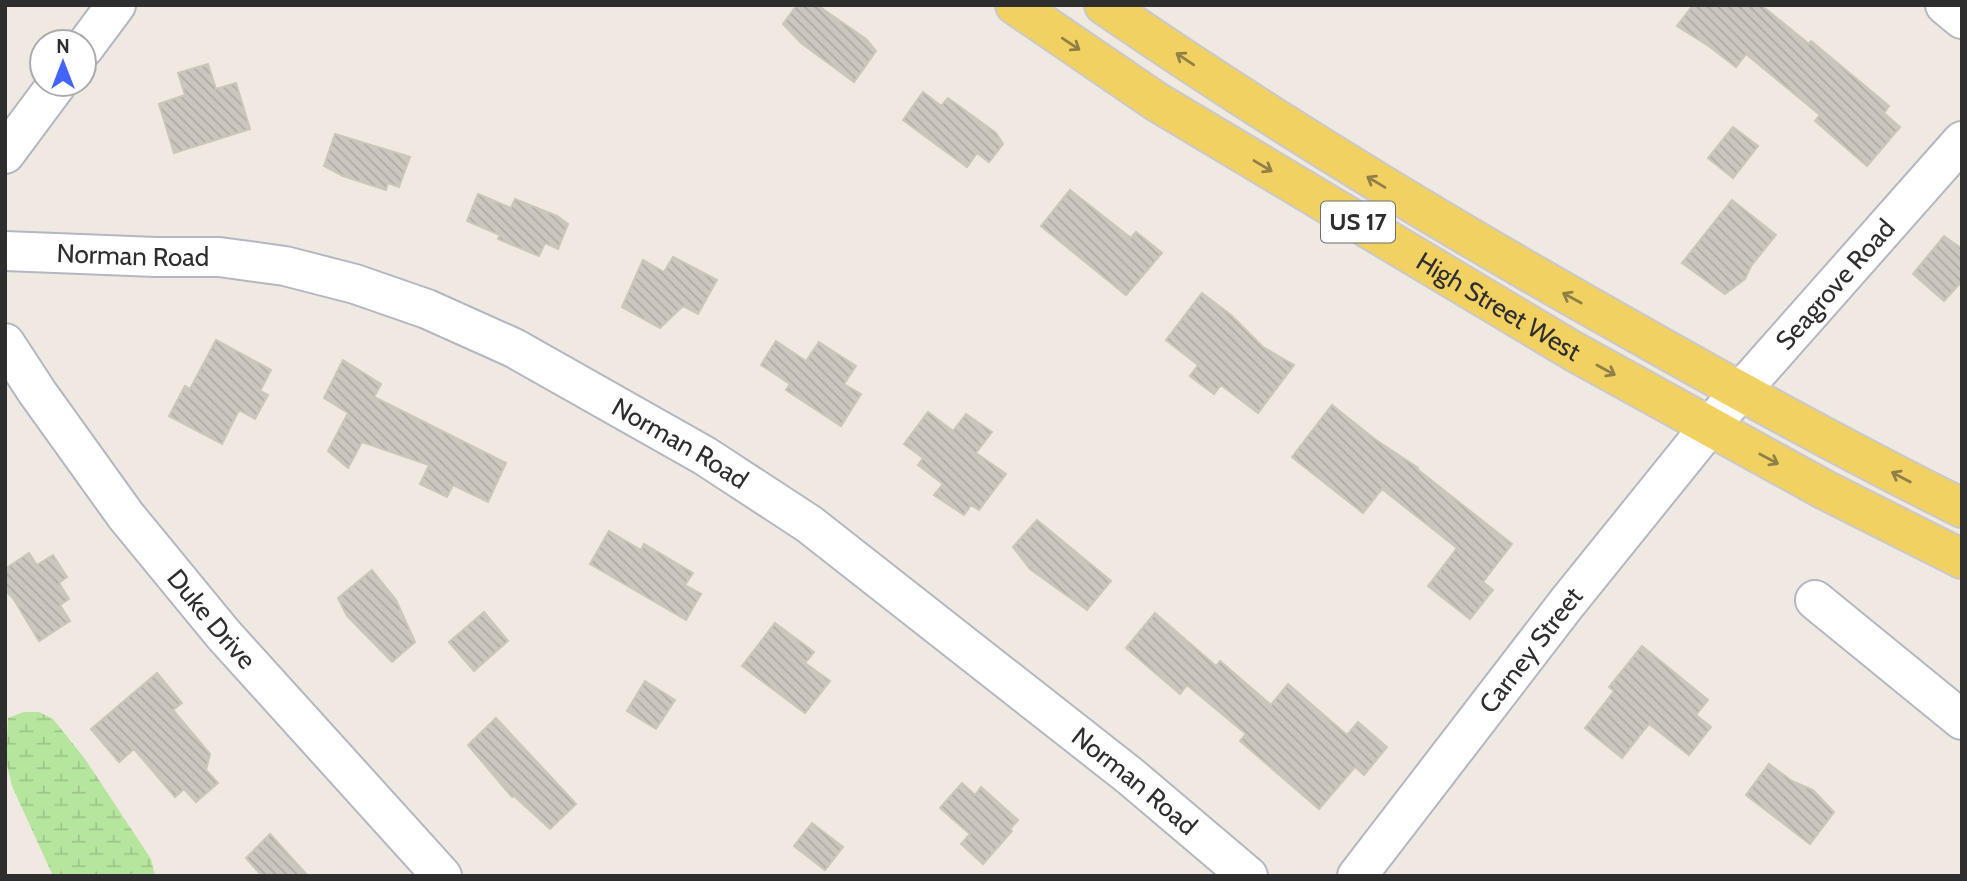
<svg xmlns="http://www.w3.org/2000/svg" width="1967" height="881" font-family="Cabin,sans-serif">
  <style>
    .wetland { fill: url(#wetland-marsh) }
    .building { fill: url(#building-back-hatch); stroke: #cbc5ba; stroke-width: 2 }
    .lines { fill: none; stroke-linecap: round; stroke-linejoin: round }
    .minor-casing { stroke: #b4b7c1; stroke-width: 42 }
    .major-casing { stroke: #c9c9c9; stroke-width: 42 }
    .minor { stroke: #fff; stroke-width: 38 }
    .major { stroke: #f2d163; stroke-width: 38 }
    .oneway { stroke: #908048 }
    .labels { text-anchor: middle; stroke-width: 6; stroke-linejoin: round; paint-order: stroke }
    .shield { fill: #fff; stroke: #6d6d6d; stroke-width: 2 }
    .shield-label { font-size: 24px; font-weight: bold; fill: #2e2e2e }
    .street-label { font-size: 26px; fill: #2e2e2e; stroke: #fff }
  </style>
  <defs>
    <pattern id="wetland-marsh" width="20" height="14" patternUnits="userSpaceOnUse" patternTransform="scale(1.75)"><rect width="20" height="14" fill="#b6e59e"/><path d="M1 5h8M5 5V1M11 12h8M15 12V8" fill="none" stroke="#9dc588"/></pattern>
    <pattern id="building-back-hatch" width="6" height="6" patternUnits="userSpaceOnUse" patternTransform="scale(1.75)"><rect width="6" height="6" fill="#cbc7bf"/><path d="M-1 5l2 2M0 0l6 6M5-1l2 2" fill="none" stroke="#afaba4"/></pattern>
  </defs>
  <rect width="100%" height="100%" fill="#efe9e1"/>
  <path class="wetland" d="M24 712H39L53 719 85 759 151 859 155 876H53L12 786 6 761 8 718Z"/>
  <path class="building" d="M797 5H817L866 39 876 51 854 82 801 43 783 24Z
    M1693 5H1761L1809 44 1811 41 1889 106 1884 113 1900 127 1867 166 1815 121 1820 115 1746 54 1736 67 1710 47 1677 26Z
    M208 64 216 89 236 83 250 129 174 153 159 104 185 95 178 73Z
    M923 92 941 106 948 98 996 133 1003 144 989 162 977 153 967 167 903 120Z
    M1733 127 1758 146 1733 178 1708 158Z
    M335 134 410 157 399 187 388 183 386 190 343 176 324 166Z
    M1070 190 1131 238 1136 232 1162 253 1126 295 1041 226Z
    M478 194 511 208 515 199 557 216 568 224 558 249 545 243 539 256 498 239 500 235 467 221Z
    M1732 200 1776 235 1751 266 1745 279 1725 294 1682 263Z
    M1944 236 1962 249V281L1944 301 1913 274Z
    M673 257 717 280 698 314 683 306 660 328 622 307 643 260 664 272Z
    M1202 293 1231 315 1263 347 1294 365 1258 413 1221 385 1214 394 1190 376 1198 365 1166 340Z
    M216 340 271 370 260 391 268 395 255 419 239 410 222 444 169 416 185 386 190 389Z
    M776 341 806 361 819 342 856 366 844 384 861 394 841 426 786 390 790 384 761 365Z
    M343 360 381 384 374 397 506 463 488 502 453 485 447 497 420 484 429 465 362 442 348 468 328 451 348 413 324 398Z
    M1332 405 1376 440 1418 468 1417 469 1512 544 1483 582 1493 590 1470 619 1428 586 1457 548 1382 489 1363 513 1292 457Z
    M928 412 953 431 966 414 992 432 976 453 1006 474 979 510 971 505 964 515 934 495 943 484 918 465 923 458 904 444Z
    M1037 520 1111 581 1087 610 1030 569 1013 547Z
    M609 531 641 550 644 544 693 573 685 585 701 594 686 620 590 564Z
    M29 553 37 565 53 555 67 577 59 583 69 599 60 605 70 621 39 641 13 598 5 590V569Z
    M372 570 396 600 415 642 392 662 347 616 338 598Z
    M484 612 508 641 474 671 449 642Z
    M1155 613 1216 666 1220 661 1271 705 1288 684 1347 735 1358 722 1387 747 1364 775 1355 767 1319 809 1240 741 1246 734 1187 685 1180 694 1126 648Z
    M775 623 814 652 805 663 830 681 805 713 742 666Z
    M1642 646 1708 700 1696 715 1711 727 1689 755 1649 724 1622 758 1585 728 1614 691 1609 687Z
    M157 673 182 703 173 710 210 754 206 770 218 783 196 802 184 789 175 797 134 749 119 762 91 729Z
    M645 681 675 700 656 729 627 711Z
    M496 718 576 804 550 829 514 796 512 797 468 745Z
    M1769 764 1792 781 1813 790 1834 812 1810 844 1746 795Z
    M962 783 975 795 981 787 1018 820 1010 829 1012 831 983 864 961 844 970 834 940 808Z
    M812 823 843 847 825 870 794 846Z
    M270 834 308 876H262L246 858Z"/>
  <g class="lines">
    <defs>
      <g id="minor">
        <path d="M1945 5 1962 19"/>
        <path d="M84 48 116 5"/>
        <path d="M5 154 57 84"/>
        <path id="s1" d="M5 251 156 257H219L285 266 355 284 427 309 514 348 705 456 809 524 1130 776 1248 876"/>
        <path id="s2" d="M5 343 37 392 126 516 223 634 442 876"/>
        <path d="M1815 600 1962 720"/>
        <path id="s3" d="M1357 876 1567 603 1709 427 1962 141"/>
      </g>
      <g id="major">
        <path id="s4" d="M1015 5 1157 102 1573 351 1825 490 1962 559"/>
        <path d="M1104 5C1274 122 1451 229 1631 330 1740 392 1850 452 1962 508"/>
      </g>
    </defs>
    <use href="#minor" class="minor-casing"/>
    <use href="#major" class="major-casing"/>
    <use href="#minor" class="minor"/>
    <use href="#major" class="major"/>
  </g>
  <defs><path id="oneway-shaft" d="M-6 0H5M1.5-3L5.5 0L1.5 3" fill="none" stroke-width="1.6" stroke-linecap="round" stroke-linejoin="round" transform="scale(1.75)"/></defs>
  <g class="oneway">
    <use href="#oneway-shaft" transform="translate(1071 44) rotate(34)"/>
    <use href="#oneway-shaft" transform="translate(1185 59) rotate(-146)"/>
    <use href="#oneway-shaft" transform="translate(1263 166) rotate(31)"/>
    <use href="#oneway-shaft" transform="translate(1376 182) rotate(-149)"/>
    <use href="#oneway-shaft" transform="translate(1572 298) rotate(-151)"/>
    <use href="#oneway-shaft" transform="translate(1606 370) rotate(29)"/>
    <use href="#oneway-shaft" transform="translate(1769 459) rotate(28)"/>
    <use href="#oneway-shaft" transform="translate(1901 477) rotate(-152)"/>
  </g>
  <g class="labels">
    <rect class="shield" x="1321" y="201.5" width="74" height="41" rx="5"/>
    <g class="shield-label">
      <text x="1358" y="230">US 17</text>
    </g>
    <g class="street-label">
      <text dy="9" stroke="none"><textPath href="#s1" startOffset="128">Norman Road</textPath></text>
      <text dy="9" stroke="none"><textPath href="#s3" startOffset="761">Seagrove Road</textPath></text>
      <text dy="9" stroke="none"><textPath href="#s4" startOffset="570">High Street West</textPath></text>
      <text dy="9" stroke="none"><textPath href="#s1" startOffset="716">Norman Road</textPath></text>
      <text dy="9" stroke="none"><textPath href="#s2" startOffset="345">Duke Drive</textPath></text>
      <text dy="9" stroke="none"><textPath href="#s3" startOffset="285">Carney Street</textPath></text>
      <text dy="9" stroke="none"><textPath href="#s1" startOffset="1283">Norman Road</textPath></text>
    </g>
  </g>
  <rect width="1967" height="881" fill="none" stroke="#2e2e2e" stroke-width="14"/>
  <g transform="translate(63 63)"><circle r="33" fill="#ffffff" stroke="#ababab" stroke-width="2"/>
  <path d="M0-5L12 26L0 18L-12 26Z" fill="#4264fb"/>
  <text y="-10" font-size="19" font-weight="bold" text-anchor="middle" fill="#2e2e2e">N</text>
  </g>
</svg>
